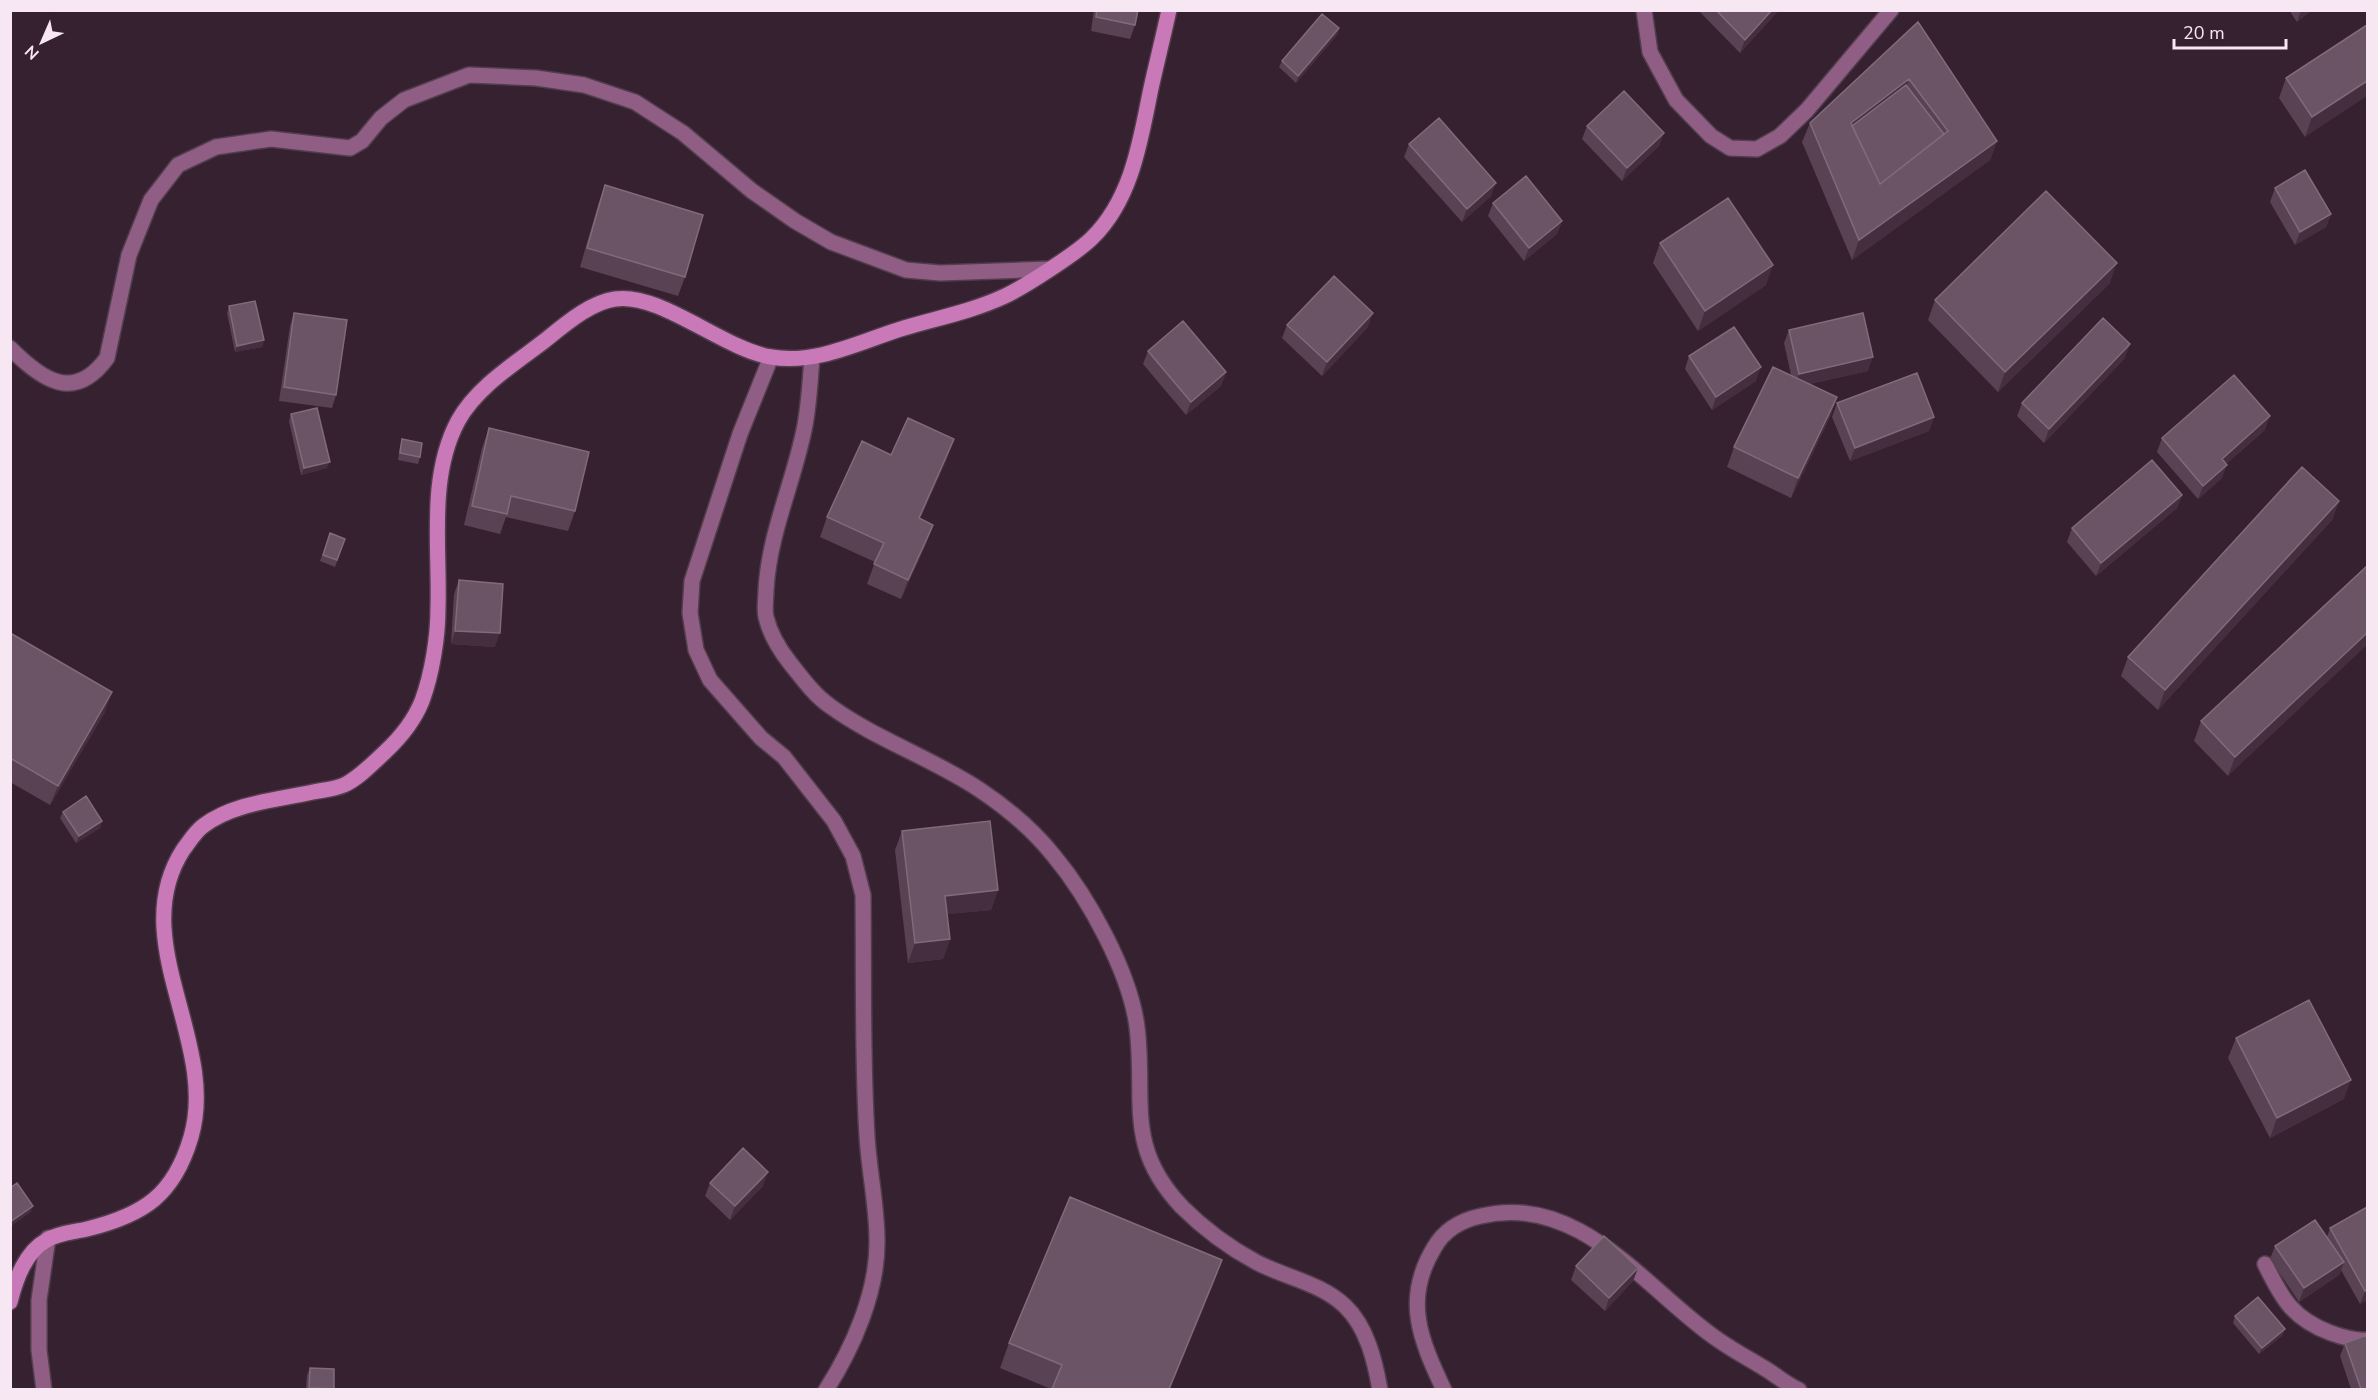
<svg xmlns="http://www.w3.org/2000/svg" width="2378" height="1400" font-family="'Nunito Sans',sans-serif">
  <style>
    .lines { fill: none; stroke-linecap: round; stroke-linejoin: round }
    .lane-casing { stroke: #513d4c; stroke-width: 18 }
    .street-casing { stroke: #513d4c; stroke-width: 18 }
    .secondary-casing { stroke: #513d4c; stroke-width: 18 }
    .lane { stroke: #905e84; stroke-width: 15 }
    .street { stroke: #905e84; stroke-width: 15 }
    .secondary { stroke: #ca79b8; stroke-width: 15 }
    .wall { fill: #594254 }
    .shaded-wall { fill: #442e3f }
    .building { fill: #6a5465; stroke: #806b7b; stroke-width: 1.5; fill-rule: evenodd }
  </style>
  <rect width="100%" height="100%" fill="#362131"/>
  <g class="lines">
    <defs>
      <path id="lane" d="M44 1390 39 1350V1300L48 1238"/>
      <path id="street" d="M1644 10 1650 52 1676 100 1711 136 1730 148 1757 149 1780 136 1807 110 1891 10
        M10 348C42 380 74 403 107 358L129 255 151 200 178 165 216 147 271 139 350 148 362 141 381 118 404 100 469 75 536 78 584 85 635 102 683 133 752 191 795 221 831 242 906 270 940 273 1049 269
        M771 357 740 434 692 581 690 613 696 650 710 680 761 738 784 757 834 821 853 856 863 895C864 975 862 1056 867 1136 869 1171 877 1206 877 1240 878 1291 853 1348 826 1390
        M812 358C810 382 809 407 804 430 793 484 769 534 766 590 766 599 764 609 766 617 770 634 779 649 790 663 802 678 814 695 830 706 875 739 934 759 980 790 1007 808 1034 831 1054 856 1089 898 1130 973 1137 1027 1146 1100 1124 1146 1182 1207 1203 1228 1230 1248 1256 1262 1284 1277 1321 1283 1345 1306 1367 1327 1375 1361 1380 1390
        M2265 1264C2282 1299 2293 1319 2331 1333 2342 1337 2356 1341 2368 1340
        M1444 1390C1420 1339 1403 1299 1434 1248 1444 1230 1462 1220 1481 1216 1577 1193 1642 1284 1710 1334 1727 1347 1746 1357 1764 1368 1776 1375 1786 1384 1799 1390"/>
      <path id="secondary" d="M10 1302C16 1279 25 1252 47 1240 58 1233 74 1232 87 1229 144 1215 174 1195 191 1137 219 1042 125 940 183 850 189 842 195 832 203 826 233 803 277 800 313 792 323 790 335 789 344 785 359 778 373 763 385 752 400 738 414 721 422 701 432 674 438 637 438 608 440 547 428 477 458 421 476 388 514 364 543 342 562 327 590 302 615 299 660 292 723 349 771 357 817 365 861 341 904 328 938 318 973 311 1005 296 1024 287 1077 253 1092 238 1131 200 1140 143 1150 93 1156 65 1163 38 1169 10"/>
    </defs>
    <use href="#lane" class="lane-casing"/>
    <use href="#street" class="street-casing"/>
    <use href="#secondary" class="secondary-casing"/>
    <use href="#lane" class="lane"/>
    <use href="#street" class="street"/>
    <use href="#secondary" class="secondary"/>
  </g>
  <path class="wall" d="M1094 10H1138L1135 25 1130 39 1091 31Z
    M1698 10H1779L1740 53Z
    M2289 10H2312L2297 22Z
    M1918 22 1997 141 1990 160 1852 260 1802 142 1810 123Z
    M2367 25 2305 137 2279 98 2286 78Z
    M1339 28 1337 35 1296 83 1279 67 1282 61Z
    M1587 126 1664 133 1659 146 1622 181 1582 139Z
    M1409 144 1491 196 1462 222 1404 157Z
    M605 185 685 277 678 296 580 267 598 205Z
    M2275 188 2331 214 2326 227 2295 245 2270 202Z
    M1493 203 1562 221 1557 234 1524 261 1488 216Z
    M1660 243 1766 285 1698 331 1653 263Z
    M2110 283 1998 392 1928 320 1935 300Z
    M229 306 264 340 262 347 235 352 227 313Z
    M294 313 336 395 332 408 279 401 290 326Z
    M1287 325 1368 327 1322 376 1282 338Z
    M1789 330 1868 371 1809 384 1837 397 1830 417 1791 498 1727 467 1734 447 1791 375 1784 343Z
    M1148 351 1226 372 1221 386 1186 415 1143 364Z
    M1689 356 1756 381 1712 410 1685 369Z
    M2125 358 2044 443 2017 416 2022 403Z
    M1837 403 1934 417 1929 431 1850 461 1832 417Z
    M291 414 327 468 301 475 289 421Z
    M489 428 575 511 568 531 506 517 500 534 464 525 482 448Z
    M2265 430 2226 464 2222 478 2198 499 2157 452 2162 438Z
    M402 439 420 457 418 464 398 460 400 446Z
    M891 455 947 459 920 519 933 525 926 544 901 599 867 584 875 562 820 537 827 517Z
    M2182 495 2177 508 2096 576 2067 542 2072 528Z
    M2339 501 2332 520 2158 710 2121 676 2128 657Z
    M330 533 345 539 335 567 320 561Z
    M2367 566 2228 776 2194 741 2201 721Z
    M459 580 495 647 451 644 454 594Z
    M10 636 105 712 50 805 10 782Z
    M63 812 102 821 100 828 76 843 60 818Z
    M902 831 998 890 991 910 947 914 950 939 943 959 908 963 895 850Z
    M2236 1038 2344 1099 2270 1138 2228 1058Z
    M710 1183 763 1186 730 1220 705 1196Z
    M2367 1207V1300L2360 1304 2341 1270 2339 1275 2299 1302 2270 1259 2275 1246 2327 1237 2330 1228Z
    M1222 1260 1213 1285 1170 1389H1051L1000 1368 1009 1343Z
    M1576 1266 1638 1268 1633 1281 1605 1311 1571 1280Z
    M2235 1316 2285 1329 2282 1336 2259 1354 2233 1323Z
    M2345 1343 2367 1389H2351L2340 1356Z
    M310 1368 334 1389H306L307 1375Z"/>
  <path class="shaded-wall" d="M1772 10H1779L1740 53 1745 40Z
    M2301 10H2312L2297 22Z
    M1339 28 1337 35 1296 83 1298 76Z
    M1909 79 1902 98 1852 136 1851 123Z
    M2367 81V96L2305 137 2312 117Z
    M1664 133 1659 146 1622 181 1627 168Z
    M1997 141 1990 160 1852 260 1859 240Z
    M1496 183 1491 196 1462 222 1467 209Z
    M2331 214 2326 227 2295 245 2300 232Z
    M1562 221 1557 234 1524 261 1529 248Z
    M2117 263 2110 283 1998 392 2005 372Z
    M1773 265 1766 285 1698 331 1705 311Z
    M1373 313 1368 327 1322 376 1327 362Z
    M264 340 262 347 235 352 237 346Z
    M2130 344 2125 358 2044 443 2049 429Z
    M1873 357 1868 371 1794 387 1799 374Z
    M1761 367 1756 381 1712 410 1716 397Z
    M1226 372 1221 386 1186 415 1191 402Z
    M1837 397 1830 417 1791 498 1798 478Z
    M2270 416 2265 430 2217 472 2222 459Z
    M1934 417 1929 431 1850 461 1855 448Z
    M954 439 947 459 912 538 919 518Z
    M330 462 327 468 301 475 304 468Z
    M2227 465 2222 478 2198 499 2203 486Z
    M2182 495 2177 508 2096 576 2101 563Z
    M2339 501 2332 520 2158 710 2165 690Z
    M933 525 926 544 901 599 908 580Z
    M455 631 500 633 495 647 451 644Z
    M2367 633V645L2228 776 2235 757Z
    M112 692 105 712 50 805 58 786Z
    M102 821 100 828 76 843 79 836Z
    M998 890 991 910 938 915 945 896Z
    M950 939 943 959 908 963 915 943Z
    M2351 1080 2344 1099 2270 1138 2277 1118Z
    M768 1172 763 1186 730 1220 735 1206Z
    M33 1206 31 1212 10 1227V1222Z
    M1222 1260 1213 1285 1170 1389H1169Z
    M2344 1262 2339 1275 2299 1302 2304 1288Z
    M1638 1268 1633 1281 1605 1311 1609 1298Z
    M2367 1289V1300L2360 1304 2365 1291Z
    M2285 1329 2282 1336 2259 1354 2262 1348Z"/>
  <path class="building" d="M1097 10H1138L1135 25 1096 17Z
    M1716 10H1772L1745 40Z
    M1322 14 1339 28 1298 76 1282 61Z
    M1918 22 1997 141 1859 240 1810 123ZM1909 79 1948 131 1880 184 1851 123Z
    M2367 25V81L2312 117 2286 78Z
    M1906 85 1944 134 1880 184 1852 126Z
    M1624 91 1664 133 1627 168 1587 126Z
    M1439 118 1496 183 1467 209 1409 144Z
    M2305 170 2331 214 2300 232 2275 188Z
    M1526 176 1562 221 1529 248 1493 203Z
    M605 185 703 215 685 277 587 248Z
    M2046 191 2117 263 2005 372 1935 300Z
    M1728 198 1773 265 1705 311 1660 243Z
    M1334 276 1373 313 1327 362 1287 325Z
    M255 301 264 340 237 346 229 306Z
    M294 313 347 320 336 395 284 387Z
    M1863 313 1873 357 1799 374 1789 330Z
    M2103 318 2130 344 2049 429 2022 403Z
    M1183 321 1226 372 1191 402 1148 351Z
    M1734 327 1761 367 1716 397 1689 356Z
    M1773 367 1837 397 1798 478 1734 447Z
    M1917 373 1934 417 1855 448 1837 403Z
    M2234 375 2270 416 2222 459 2227 465 2203 486 2162 438Z
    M317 408 330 462 304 468 291 414Z
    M908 418 954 439 919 518 933 525 908 580 874 564 884 543 827 517 862 441 891 455Z
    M489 428 589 452 575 511 511 496 507 514 472 506Z
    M402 439 422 443 420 457 400 453Z
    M2152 460 2182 495 2101 563 2072 528Z
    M2302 467 2339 501 2165 690 2128 657Z
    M330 533 345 539 337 560 323 555Z
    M2367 566V633L2235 757 2201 721Z
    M459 580 503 584 500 633 455 631Z
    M12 634 112 692 58 786 10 758V636Z
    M86 796 102 821 79 836 63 812Z
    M990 821 998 890 945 896 950 939 915 943 902 831Z
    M2309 1000 2351 1080 2277 1118 2236 1038Z
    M743 1148 768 1172 735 1206 710 1183Z
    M17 1183 33 1206 10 1222V1188Z
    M1070 1197 1222 1260 1169 1389H1052L1062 1365 1009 1343Z
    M2367 1207V1289L2365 1291 2330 1228Z
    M2315 1220 2344 1262 2304 1288 2275 1246Z
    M1604 1236 1638 1268 1609 1298 1576 1266Z
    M2258 1297 2285 1329 2262 1348 2235 1316Z
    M2367 1335V1389H2361L2345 1343Z
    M310 1368 334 1369V1389L309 1388Z"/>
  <rect width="2378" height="1400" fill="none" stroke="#f6e7f2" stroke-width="24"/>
  <g transform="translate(42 42) rotate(224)" stroke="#362131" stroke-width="4.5" paint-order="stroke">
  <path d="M0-4.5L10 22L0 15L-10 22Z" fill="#f6e7f2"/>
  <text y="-9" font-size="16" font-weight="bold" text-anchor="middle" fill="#f6e7f2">N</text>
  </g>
  <path d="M2174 39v9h112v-9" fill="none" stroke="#f6e7f2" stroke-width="3"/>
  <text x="2183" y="39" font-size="18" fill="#f6e7f2" stroke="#362131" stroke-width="4.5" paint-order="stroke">20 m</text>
</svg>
